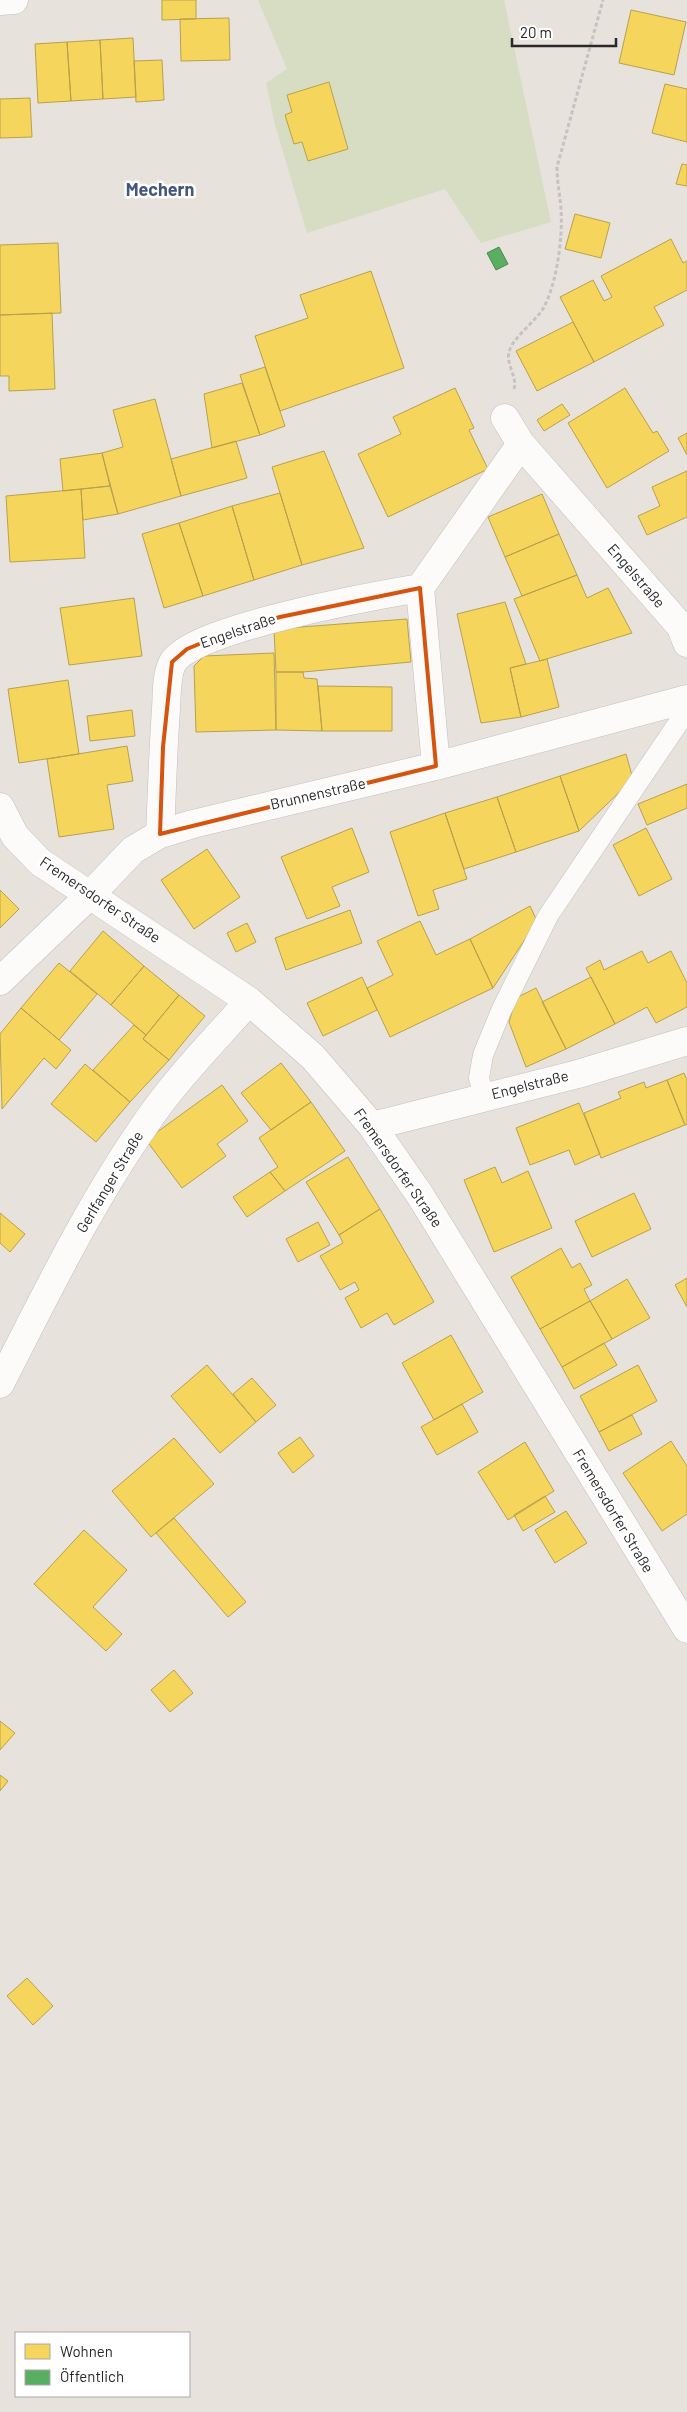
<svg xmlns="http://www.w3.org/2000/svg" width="687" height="2412" font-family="Barlow,sans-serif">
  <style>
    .cemetery { fill: #d6ddc3 }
    .homes { fill: #f6d55c; stroke: #b8a14d }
    .public { fill: #5aae61; stroke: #4b8650 }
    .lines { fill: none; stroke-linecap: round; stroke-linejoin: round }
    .service-casing { stroke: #c1bfc0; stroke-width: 21 }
    .minor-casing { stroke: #c1bfc0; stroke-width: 29 }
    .path { stroke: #c4c3c2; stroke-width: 3; stroke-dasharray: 4 2.5; stroke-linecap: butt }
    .service { stroke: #fcfbfa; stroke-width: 20 }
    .minor { stroke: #fcfbfa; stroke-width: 28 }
    .marked { fill: none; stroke: #d5540f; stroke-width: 4; stroke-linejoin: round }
    .labels { text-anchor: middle; stroke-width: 5; stroke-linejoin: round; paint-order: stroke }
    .street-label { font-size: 15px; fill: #292929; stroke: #fff }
    .quarter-label { font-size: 18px; font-weight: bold; fill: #44557e; stroke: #fff }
  </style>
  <rect width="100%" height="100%" fill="#e8e2dd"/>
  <path class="cemetery" d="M258 0H504L551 222 481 243 445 189 307 233 275 125 266 83 287 69Z"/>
  <path class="homes" d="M162 0H196V19L162 20Z
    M631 10 686 22 674 75 619 63Z
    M229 18 230 60 181 61 180 19Z
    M133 38 136 97 103 99 100 40Z
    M100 40 103 99 71 101 67 42Z
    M67 42 71 101 38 103 35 44Z
    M162 60 164 100 136 102 134 61Z
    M329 82 348 149 308 161 302 142 294 144 285 115 292 112 287 95Z
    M665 84 687 89V142L652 133Z
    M30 98 32 137 0 138V99Z
    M682 164 687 165V186L676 184Z
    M575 214 610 223 601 258 565 249Z
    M671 239 683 263 687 261V290L654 307 664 325 594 362 560 297 593 280 604 301 612 297 601 276Z
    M58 243 61 313 0 315V245Z
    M371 271 404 368 280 411 255 336 308 318 300 295Z
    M52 313 55 389 9 391V376H0V315Z
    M573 322 594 362 537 391 516 351Z
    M265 367 285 426 260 435 240 375Z
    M242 383 260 435 212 448 204 394Z
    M455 388 474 428 469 430 488 469 388 517 358 454 401 434 393 417Z
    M625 388 653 433 657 431 669 451 607 488 568 423Z
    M155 399 181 496 118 514 102 453 123 447 113 410Z
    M562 404 570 415 544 431 537 420Z
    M687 433V455L678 438Z
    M236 441 247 478 181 496 171 459Z
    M324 451 364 548 302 565 272 467Z
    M102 453 110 486 63 491 60 459Z
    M687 471V517L647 535 638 516 660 506 652 487Z
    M110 486 118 514 83 520 81 489Z
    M81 489 85 558 10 562 6 496Z
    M280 493 302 565 254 580 232 506Z
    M542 494 559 534 505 557 488 517Z
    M232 506 254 580 203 596 179 523Z
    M179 523 203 596 164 608 142 534Z
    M559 534 577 575 522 596 505 557Z
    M577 575 587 598 608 588 632 633 540 661 514 599Z
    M134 598 142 656 69 665 60 608Z
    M505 602 526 664 510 668 521 717 481 723 457 614Z
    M407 619 411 662 303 672H276L274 629Z
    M274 653 276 730 196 732 194 666 204 656Z
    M547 659 559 707 521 717 510 668Z
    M276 672H303L304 678 317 679 322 731 276 730Z
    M68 680 79 754 19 763 8 689Z
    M318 686 392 687V731H322Z
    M132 710 135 736 90 741 87 716Z
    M127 746 133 781 107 785 114 829 59 837 47 759Z
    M626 754 633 779 579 831 560 776Z
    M560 776 579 831 516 852 497 797Z
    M687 784V808L647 825 638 804Z
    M497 797 516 852 464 869 445 813Z
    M445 813 467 879 433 890 439 909 418 916 390 832Z
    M352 828 369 872 332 887 340 906 307 919 281 857Z
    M646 828 672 879 639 896 613 845Z
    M207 849 240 897 194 929 161 880Z
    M0 890 19 909 0 928Z
    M530 906 537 921 493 988 470 939Z
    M350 910 362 943 286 970 275 938Z
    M420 921 436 955 470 939 493 988 390 1037 367 988 393 975 377 941Z
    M247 923 256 942 236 952 227 933Z
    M103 931 144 966 111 1005 70 971Z
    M642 951 648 963 671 951 687 983V1007L656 1023 647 1007 615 1024 586 968 600 960 604 970Z
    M59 963 97 994 59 1040 21 1008Z
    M144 966 179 995 146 1035 111 1005Z
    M362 977 377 1010 323 1036 307 1003Z
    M591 977 615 1024 566 1049 542 1002Z
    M536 988 566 1049 526 1067 509 1022 516 998Z
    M179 995 205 1016 169 1060 143 1039Z
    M21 1008 71 1050 56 1069 44 1058 2 1109 0 1034Z
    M134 1025 146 1035 143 1039 169 1060 130 1102 93 1070Z
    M281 1063 311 1102 271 1130 241 1093Z
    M85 1064 130 1102 96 1142 51 1104Z
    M684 1073 687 1080V1124L685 1125 667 1080Z
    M667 1080 685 1125 601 1158 584 1113 621 1098 618 1092 644 1082 646 1088Z
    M222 1085 248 1121 217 1144 226 1156 182 1188 146 1140Z
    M311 1102 345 1151 285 1191 270 1172 278 1167 259 1138Z
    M579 1103 600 1154 575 1165 569 1150 530 1165 516 1128Z
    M348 1157 380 1209 339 1235 306 1182Z
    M495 1167 502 1183 528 1171 552 1228 494 1252 464 1180Z
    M270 1172 285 1191 247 1217 233 1197Z
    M634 1193 651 1229 592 1257 575 1221Z
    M380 1209 434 1302 394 1325 387 1313 361 1328 345 1298 359 1290 355 1282 340 1290 320 1256 343 1243 339 1235Z
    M0 1213 25 1234 10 1252 0 1243Z
    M318 1222 330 1245 298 1262 286 1239Z
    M561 1248 572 1268 580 1263 592 1285 584 1289 590 1301 540 1329 511 1277Z
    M687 1278V1307L675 1285Z
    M627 1279 650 1318 612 1339 590 1301Z
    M590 1301 612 1339 562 1367 540 1329Z
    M451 1335 483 1392 434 1420 402 1363Z
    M604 1343 617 1365 574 1389 562 1367Z
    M207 1365 256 1422 220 1453 171 1396Z
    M638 1365 657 1401 599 1432 580 1396Z
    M252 1378 276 1405 256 1422 233 1394Z
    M462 1404 478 1432 437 1455 421 1427Z
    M632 1415 642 1434 609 1451 599 1432Z
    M300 1437 314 1456 293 1473 278 1453Z
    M174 1438 214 1484 151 1537 112 1491Z
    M671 1441 687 1466V1514L662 1531 623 1473Z
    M525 1442 554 1491 508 1520 478 1472Z
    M545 1496 555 1512 523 1531 514 1515Z
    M566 1511 587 1543 555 1563 535 1530Z
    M174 1518 246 1602 228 1617 156 1533Z
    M84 1530 127 1570 93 1607 122 1634 106 1651 34 1584Z
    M174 1670 193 1693 170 1712 151 1690Z
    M0 1721 15 1733 0 1750Z
    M0 1775 8 1781 0 1791Z
    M27 1978 53 2006 33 2025 7 1996Z"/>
  <path class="public" d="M499 247 508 264 496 270 487 253Z"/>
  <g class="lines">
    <defs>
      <path id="service" d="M484 1097 479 1078 483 1055 501 1011 548 916 687 710"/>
      <path id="minor" d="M0 1 14 0
        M505 418 521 444 681 627 687 643
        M436 766 420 588 521 444
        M0 807 15 836 40 862 249 1001 313 1057 372 1126 420 1195 687 1629
        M160 834C162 792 163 750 166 709 167 694 166 677 172 664 187 629 378 595 420 588
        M0 981 91 894 133 850 160 834 193 824 436 766 687 699
        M372 1126 578 1074 687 1041
        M0 1384C45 1296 88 1207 144 1126 174 1081 213 1042 249 1001"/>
    </defs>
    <use href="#service" class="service-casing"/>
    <use href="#minor" class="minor-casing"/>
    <path class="path" d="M514 389C518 376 504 363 510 349 515 336 537 320 544 307 557 282 563 237 561 209 560 195 557 182 557 167L603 0"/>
    <use href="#service" class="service"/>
    <use href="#minor" class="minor"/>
  </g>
  <path class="marked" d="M420 588 436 766 160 834 163 747 172 662 187 649 221 635 280 617Z"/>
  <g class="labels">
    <g class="street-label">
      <text transform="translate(636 576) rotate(49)" y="5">Engelstraße</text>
      <text transform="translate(238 631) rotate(-19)" y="5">Engelstraße</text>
      <text transform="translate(318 794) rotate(-13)" y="5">Brunnenstraße</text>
      <text transform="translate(100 900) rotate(34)" y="5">Fremersdorfer Straße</text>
      <text transform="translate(530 1085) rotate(-14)" y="5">Engelstraße</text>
      <text transform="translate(398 1168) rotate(55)" y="5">Fremersdorfer Straße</text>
      <text transform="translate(110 1182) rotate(-59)" y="5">Gerlfanger Straße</text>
      <text transform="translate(613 1511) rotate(59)" y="5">Fremersdorfer Straße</text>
    </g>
    <g class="quarter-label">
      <text x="160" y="196">Mechern</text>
    </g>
  </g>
  <rect x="15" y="2332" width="175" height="65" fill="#ffffff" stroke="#a9a9a9"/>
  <rect x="25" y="2344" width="25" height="15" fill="#f6d55c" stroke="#a9a9a9"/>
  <text x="60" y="2357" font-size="15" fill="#292929">Wohnen</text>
  <rect x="25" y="2370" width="25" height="15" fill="#5aae61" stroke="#a9a9a9"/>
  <text x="60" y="2382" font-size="15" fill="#292929">Öffentlich</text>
  <path d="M512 38v8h104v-8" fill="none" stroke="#292929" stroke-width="2.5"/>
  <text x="520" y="38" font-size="15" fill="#292929" stroke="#ffffff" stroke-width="4" paint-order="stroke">20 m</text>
</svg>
